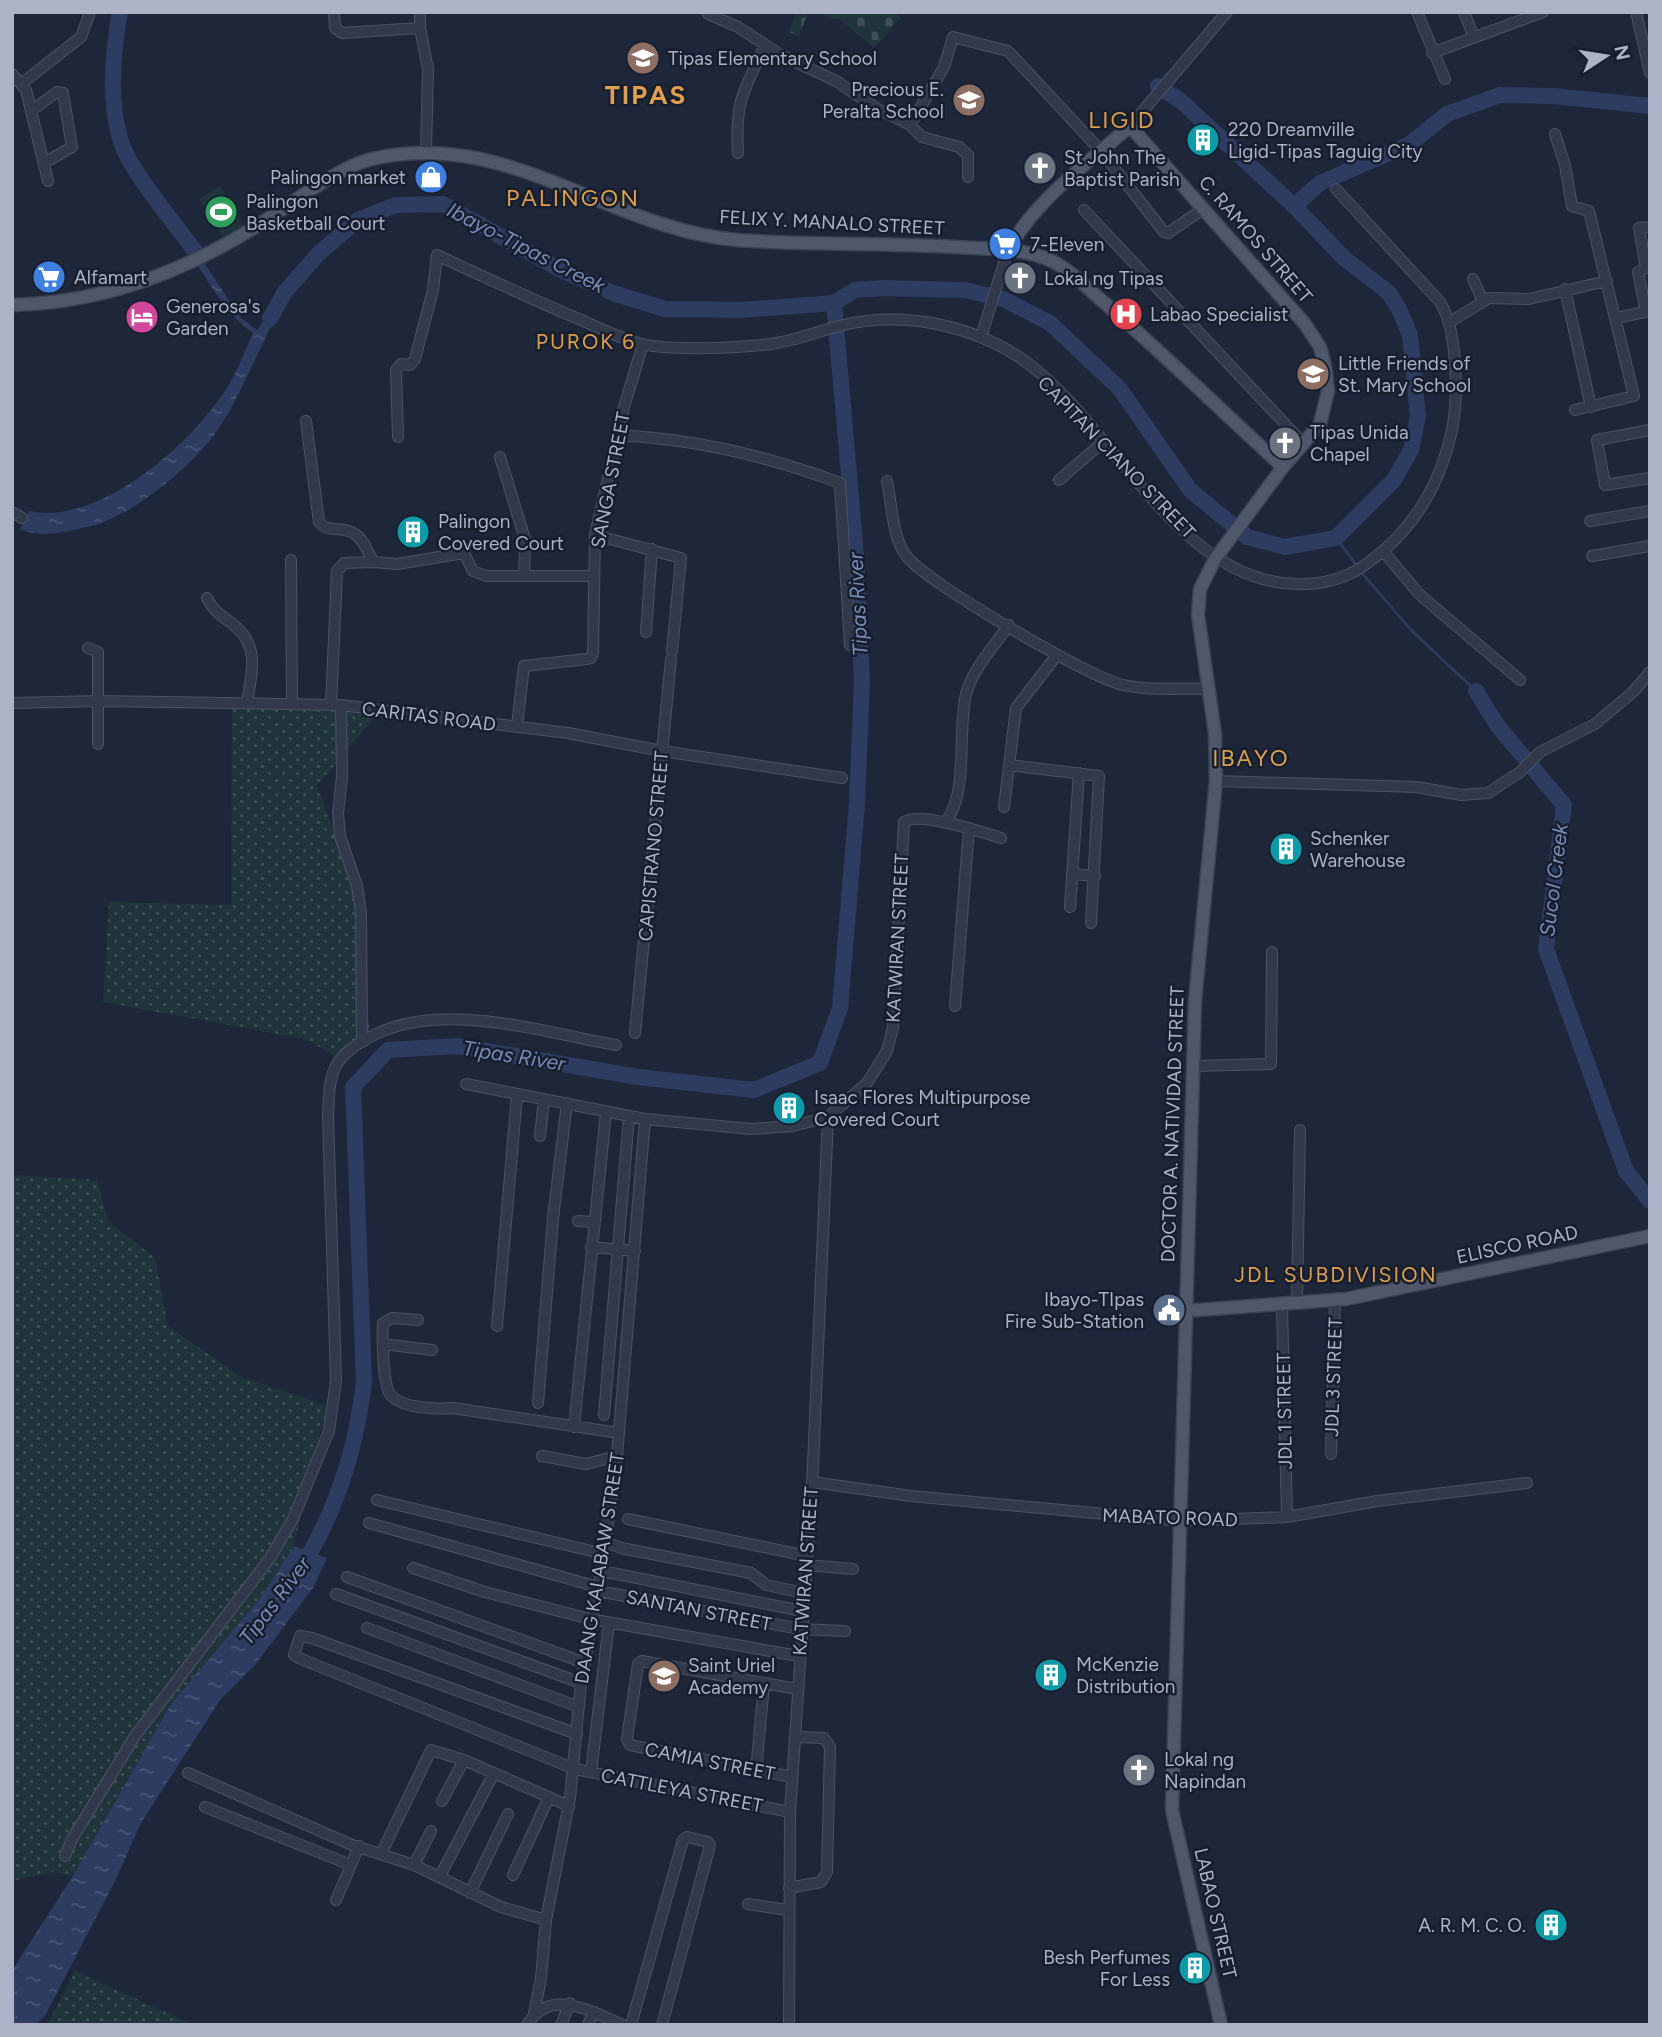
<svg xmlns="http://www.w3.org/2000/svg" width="1662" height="2037" font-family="Figtree,sans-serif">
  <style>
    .grass { fill: url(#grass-dots) }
    .cemetery { fill: url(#cemetery-stones) }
    .pitch { fill: #20343b }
    .water { fill: url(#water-ripples) }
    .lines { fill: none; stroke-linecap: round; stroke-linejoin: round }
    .stream { stroke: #2e3c61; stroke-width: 2.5 }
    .river { stroke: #2e3c61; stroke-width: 16 }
    .minor-casing { stroke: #4c5365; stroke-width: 12 }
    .major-casing { stroke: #3b4253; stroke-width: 15 }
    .minor { stroke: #32394a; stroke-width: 10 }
    .major { stroke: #4f576a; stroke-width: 12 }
    .labels { text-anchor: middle; stroke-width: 5; stroke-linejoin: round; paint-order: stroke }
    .poi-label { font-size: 19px; fill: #acb3c7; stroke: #171e2e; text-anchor: start }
    .street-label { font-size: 19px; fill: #acb3c7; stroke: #171e2e }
    .water-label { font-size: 21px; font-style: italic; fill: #798bb7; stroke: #171e2e }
    .neighbourhood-label { font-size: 21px; letter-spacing: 2px; fill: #dea04f; stroke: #171e2e }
    .quarter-label { font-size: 23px; letter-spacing: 2px; fill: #dea04f; stroke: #171e2e }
    .district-label { font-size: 26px; font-weight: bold; letter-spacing: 2px; fill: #dea04f; stroke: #171e2e }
  </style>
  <defs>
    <pattern id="grass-dots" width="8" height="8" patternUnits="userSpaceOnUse" patternTransform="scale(1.75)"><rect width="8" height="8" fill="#20343b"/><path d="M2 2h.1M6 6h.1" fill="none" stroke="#3e4f56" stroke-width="1.8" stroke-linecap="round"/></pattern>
    <pattern id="cemetery-stones" width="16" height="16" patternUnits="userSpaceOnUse" patternTransform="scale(1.75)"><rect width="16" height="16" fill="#20343b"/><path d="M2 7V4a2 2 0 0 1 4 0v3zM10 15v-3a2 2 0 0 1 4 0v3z" fill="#3e4f56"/></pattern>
    <pattern id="water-ripples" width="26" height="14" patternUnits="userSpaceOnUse" patternTransform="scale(1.75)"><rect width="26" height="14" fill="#2e3c61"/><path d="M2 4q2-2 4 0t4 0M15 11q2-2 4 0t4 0" fill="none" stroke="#4a5676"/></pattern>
  </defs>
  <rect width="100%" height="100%" fill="#1e263a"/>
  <path class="grass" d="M232 706 378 713 317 786 356 891 359 973 371 1033 335 1056 305 1039 103 1002 109 902 231 905Z
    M16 1175 97 1180 108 1221 155 1258 168 1326 241 1377 329 1406 312 1457 294 1546 261 1597 171 1704 73 1876 53 1872 12 1881V1181Z
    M75 1971 194 2025H47Z"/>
  <path class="cemetery" d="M796 12 807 15 799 36 789 32Z
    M814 12H896L901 18 874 48 840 20Z"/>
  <path class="pitch" d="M220 186 243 225 222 237 199 199Z"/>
  <path class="water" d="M202 260 241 318 257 330 277 301 283 305C259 345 238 404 212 438 192 462 171 481 145 499 126 512 105 524 82 528 60 533 41 538 20 529L29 511C99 527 194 442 228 386 238 370 245 351 253 333 228 315 213 289 196 263Z
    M294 1546 327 1558 313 1588 255 1665 220 1700 141 1823 116 1879 46 2014 36 2025H12V1971L20 1958 73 1876 171 1704 261 1597Z"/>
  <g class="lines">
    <path class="stream" d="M1336 538 1357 566
      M1361 572 1412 631 1476 691"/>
    <path class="river" d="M120 12C112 55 107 116 127 156 143 187 179 228 200 258
      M1158 86 1181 101 1294 206
      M270 319 284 293 319 253 358 220 396 205 443 204 561 270 613 293 665 309 741 310 834 303 855 290 882 288 965 290 1003 299 1050 323 1120 389 1190 490 1247 537 1285 547 1336 538 1394 480 1411 450 1418 416 1410 335 1400 311 1389 293 1345 259 1294 206 1320 183 1410 144 1447 114 1500 95 1554 96 1650 106
      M1476 691 1497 725 1564 805 1546 949 1626 1171 1650 1201
      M300 1570C337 1511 356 1450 364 1382L353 1087 388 1050 457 1046 638 1077 754 1090 820 1063 840 1008 857 803 862 681 856 555 834 303"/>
    <defs>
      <path id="minor" d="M334 12 335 28 342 33 420 28
        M420 12V28L428 69 426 151
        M1417 12 1445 79
        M1464 12 1474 37
        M1636 12 1650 73
        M708 14 738 27 779 54 838 82 876 108 910 125 922 137 959 147 968 155V177
        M1432 53 1543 12
        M12 74 26 90 48 181
        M21 84 81 37 90 12
        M31 111 57 92 63 93 72 147 44 163
        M910 125 944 67 953 37 1008 51 1101 151 1164 232 1168 233 1203 209
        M1130 126 1227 12
        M1555 134 1565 165 1572 206 1589 211 1634 396 1575 410
        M738 153C735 102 743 91 765 46
        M1084 210 1304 444
        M1473 279 1483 301
        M1565 289 1591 407
        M1646 312 1638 272 1646 268 1639 228 1650 227
        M1616 318 1650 311
        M1450 322 1489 298 1529 299 1607 281
        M981 337 1008 250
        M306 421 319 522C327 533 344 526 355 534 365 540 367 553 374 562L397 564 464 553 473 571 486 576H593
        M1650 430 1597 440 1605 485 1650 478
        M618 435C694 439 768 456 840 483L850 645
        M398 437 396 370 401 364 410 365 415 359 433 290 437 255C484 277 531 299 579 319 599 328 621 339 642 344 673 351 739 348 771 344 795 341 819 331 843 325 873 318 906 318 937 324 965 330 995 341 1019 357 1113 419 1178 591 1307 584 1329 583 1351 576 1369 562 1412 531 1439 486 1451 434 1459 401 1458 330 1440 302L1336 189
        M500 457 525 539 524 576
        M1059 480 1103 442
        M887 481C892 504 892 540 908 558 931 585 1088 677 1123 685 1149 691 1182 688 1209 689
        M12 512 22 518
        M1590 521 1650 511
        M595 535 681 558 672 651
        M1384 552 1419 594 1520 680
        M1592 556 1650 546
        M291 560 292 703
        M207 598C213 611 222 616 234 625 260 646 252 673 247 702
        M646 632 652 549
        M88 648 98 652V744
        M12 703 100 701 341 705 568 733 662 751 842 778
        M331 705 337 571 344 563 374 562
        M341 705 342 777 338 813 340 836 357 886 361 913 362 1042
        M517 726 524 666 586 659 591 658 593 653 595 535 624 407 643 344
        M1009 765 1099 776 1091 923
        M1216 781 1417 787 1461 795 1488 793 1520 772 1540 752 1595 724 1633 692 1650 672
        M1004 807 1016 708 1057 655
        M946 822C969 790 957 733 966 694 973 669 994 646 1009 625
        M1073 874 1095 876
        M1070 907 1079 773
        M955 1006 969 828
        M635 1033 671 659
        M1193 1066 1271 1064 1272 952
        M466 1084 645 1119 752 1129 793 1126 828 1117 867 1083 887 1051 893 1028 904 822C920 811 981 832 1001 838
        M540 1136 544 1099
        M578 1221 594 1222
        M591 1247 635 1251
        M1297 1303 1300 1130
        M1282 1305 1287 1517
        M418 1320 392 1318 383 1323C382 1335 383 1385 390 1394 401 1409 436 1409 453 1408L619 1433
        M497 1326 517 1095
        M383 1344 432 1350
        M538 1403 553 1218 567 1103
        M604 1415 629 1117
        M574 1427 606 1112
        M1331 1454 1335 1300
        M542 1456 586 1464 617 1456
        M812 1482 911 1496 1180 1521 1287 1517 1377 1501 1527 1483
        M377 1500 604 1554
        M628 1519 807 1556
        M369 1523 598 1587
        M606 1542 621 1548 751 1573 766 1585 804 1593
        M806 1565 853 1569
        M413 1568 485 1592 590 1619 798 1656
        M602 1571 802 1611
        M347 1577 585 1663
        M598 1591 800 1629 845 1631
        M336 1594 581 1683
        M367 1628 579 1707
        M577 1734 312 1638 300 1636 294 1655 301 1659 575 1769 790 1812
        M756 1771 764 1684
        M591 1772 609 1623
        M188 1773 352 1845 414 1865 501 1907 546 1920
        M792 1777 630 1745 627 1739 638 1664 642 1661 797 1689
        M442 1801 464 1760
        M205 1807 351 1865 359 1846
        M381 1854 431 1750 464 1760 569 1806
        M65 1856 72 1839 135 1736 270 1558 293 1519 329 1431 336 1380 328 1116C329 1099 328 1080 337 1064 344 1052 358 1044 370 1037 440 999 541 1032 616 1045
        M414 1865 431 1831
        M513 1875 549 1797
        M440 1876 494 1773
        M789 1888 821 1882 827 1872 830 1747 824 1738 795 1737
        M470 1893 508 1814
        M336 1900 351 1865
        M748 1904 788 1910
        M534 2014 541 1978 546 1920 570 1798 581 1683 602 1569 617 1456 645 1119
        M527 2025C550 1986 592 2012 623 2025
        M561 2025 570 2003
        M588 2025 594 2012
        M631 2025 683 1840 687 1837 708 1842 710 1845 662 2025
        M789 2025 790 1812 812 1488 828 1117"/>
      <path id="major" d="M1008 250C1037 198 1086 165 1130 126L1305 324 1320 347 1325 366 1328 391 1320 424 1283 467 1215 559 1200 589 1198 615 1215 734 1216 781 1195 1001 1172 1810 1221 2025
        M12 305C103 303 187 271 263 222 291 204 340 166 372 159 507 127 608 229 737 240 809 245 882 243 955 247 987 249 1022 247 1052 261 1072 271 1090 291 1107 305 1167 357 1224 413 1283 467
        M1184 1311 1346 1299 1650 1236"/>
    </defs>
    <use href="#minor" class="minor-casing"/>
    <use href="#major" class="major-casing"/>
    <use href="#minor" class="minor"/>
    <use href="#major" class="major"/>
  </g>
  <defs>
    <symbol id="school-disc" viewBox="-11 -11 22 22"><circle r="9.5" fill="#8d6e63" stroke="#171e2e"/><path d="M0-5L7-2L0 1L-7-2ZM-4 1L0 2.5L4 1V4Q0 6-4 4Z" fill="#fff"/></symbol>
    <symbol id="building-disc" viewBox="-11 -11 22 22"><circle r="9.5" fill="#0f9aa8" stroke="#171e2e"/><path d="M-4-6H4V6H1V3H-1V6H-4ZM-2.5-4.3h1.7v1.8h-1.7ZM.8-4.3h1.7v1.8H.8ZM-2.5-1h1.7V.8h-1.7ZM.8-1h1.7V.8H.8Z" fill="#fff"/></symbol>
    <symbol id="church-disc" viewBox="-11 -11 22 22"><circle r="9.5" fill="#6b7280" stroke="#171e2e"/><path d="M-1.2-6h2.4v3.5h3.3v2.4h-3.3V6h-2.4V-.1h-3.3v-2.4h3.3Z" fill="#fff"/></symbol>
    <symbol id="shop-disc" viewBox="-11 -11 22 22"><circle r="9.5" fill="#3f7fe0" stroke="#171e2e"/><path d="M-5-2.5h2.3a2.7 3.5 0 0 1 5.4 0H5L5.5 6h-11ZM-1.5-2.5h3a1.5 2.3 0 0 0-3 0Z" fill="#fff"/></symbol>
    <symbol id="stadium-disc" viewBox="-11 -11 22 22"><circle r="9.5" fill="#2e9e5b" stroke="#171e2e"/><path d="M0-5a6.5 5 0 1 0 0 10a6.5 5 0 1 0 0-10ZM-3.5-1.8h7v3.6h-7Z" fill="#fff"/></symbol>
    <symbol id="supermarket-disc" viewBox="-11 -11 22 22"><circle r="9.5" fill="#3f7fe0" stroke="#171e2e"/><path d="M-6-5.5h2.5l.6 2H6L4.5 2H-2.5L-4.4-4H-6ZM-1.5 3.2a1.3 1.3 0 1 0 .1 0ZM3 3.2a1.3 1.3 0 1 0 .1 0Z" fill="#fff"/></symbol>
    <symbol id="hospital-disc" viewBox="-11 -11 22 22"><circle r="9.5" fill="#e0444e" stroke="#171e2e"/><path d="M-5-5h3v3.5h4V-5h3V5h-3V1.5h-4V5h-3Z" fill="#fff"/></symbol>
    <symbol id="hotel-disc" viewBox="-11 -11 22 22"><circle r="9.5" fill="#d1479c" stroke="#171e2e"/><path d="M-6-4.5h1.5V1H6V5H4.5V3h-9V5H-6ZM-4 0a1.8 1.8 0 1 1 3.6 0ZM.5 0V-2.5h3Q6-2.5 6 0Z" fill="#fff"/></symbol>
    <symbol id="civic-disc" viewBox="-11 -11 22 22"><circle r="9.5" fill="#5c6f8a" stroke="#171e2e"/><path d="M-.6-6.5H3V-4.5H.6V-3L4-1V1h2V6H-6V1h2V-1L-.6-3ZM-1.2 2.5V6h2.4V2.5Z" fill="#fff"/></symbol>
  </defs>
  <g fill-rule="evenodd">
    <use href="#school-disc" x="624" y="39" width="38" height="38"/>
    <use href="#school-disc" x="950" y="81" width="38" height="38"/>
    <use href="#building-disc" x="1184" y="121" width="38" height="38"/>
    <use href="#church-disc" x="1021" y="149" width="38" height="38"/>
    <use href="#shop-disc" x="412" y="158" width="38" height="38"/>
    <use href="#stadium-disc" x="202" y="193" width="38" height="38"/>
    <use href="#supermarket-disc" x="986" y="225" width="38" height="38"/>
    <use href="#supermarket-disc" x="30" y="258" width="38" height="38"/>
    <use href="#church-disc" x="1001" y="259" width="38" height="38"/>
    <use href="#hospital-disc" x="1107" y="295" width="38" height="38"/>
    <use href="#hotel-disc" x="123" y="298" width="38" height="38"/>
    <use href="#school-disc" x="1294" y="355" width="38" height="38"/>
    <use href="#church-disc" x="1266" y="424" width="38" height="38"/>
    <use href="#building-disc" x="394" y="513" width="38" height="38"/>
    <use href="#building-disc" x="1267" y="830" width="38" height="38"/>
    <use href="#building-disc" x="770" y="1089" width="38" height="38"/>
    <use href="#civic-disc" x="1150" y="1291" width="38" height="38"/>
    <use href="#building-disc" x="1032" y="1656" width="38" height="38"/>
    <use href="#school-disc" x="645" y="1657" width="38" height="38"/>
    <use href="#church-disc" x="1120" y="1751" width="38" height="38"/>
    <use href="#building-disc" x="1532" y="1906" width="38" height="38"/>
    <use href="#building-disc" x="1176" y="1949" width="38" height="38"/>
  </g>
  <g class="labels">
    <g class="poi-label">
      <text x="668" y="65">Tipas Elementary School</text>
      <text x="944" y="96" text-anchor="end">Precious E.<tspan x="944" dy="22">Peralta School</tspan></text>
      <text x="1228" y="136">220 Dreamville<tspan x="1228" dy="22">Ligid-Tipas Taguig City</tspan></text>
      <text x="1064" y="164">St John The<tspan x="1064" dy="22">Baptist Parish</tspan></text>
      <text x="406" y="184" text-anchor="end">Palingon market</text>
      <text x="246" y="208">Palingon<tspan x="246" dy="22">Basketball Court</tspan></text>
      <text x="1030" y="251">7-Eleven</text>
      <text x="74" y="284">Alfamart</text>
      <text x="1044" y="285">Lokal ng Tipas</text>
      <text x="166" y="313">Generosa's<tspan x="166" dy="22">Garden</tspan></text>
      <text x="1150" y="321">Labao Specialist</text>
      <text x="1338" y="370">Little Friends of<tspan x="1338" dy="22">St. Mary School</tspan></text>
      <text x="1310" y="439">Tipas Unida<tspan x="1310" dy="22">Chapel</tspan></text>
      <text x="438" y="528">Palingon<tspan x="438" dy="22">Covered Court</tspan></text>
      <text x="1310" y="845">Schenker<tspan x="1310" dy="22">Warehouse</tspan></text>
      <text x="814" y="1104">Isaac Flores Multipurpose<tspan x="814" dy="22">Covered Court</tspan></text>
      <text x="1144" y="1306" text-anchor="end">Ibayo-TIpas<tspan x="1144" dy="22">Fire Sub-Station</tspan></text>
      <text x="1076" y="1671">McKenzie<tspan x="1076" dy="22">Distribution</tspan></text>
      <text x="688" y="1672">Saint Uriel<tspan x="688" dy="22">Academy</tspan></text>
      <text x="1164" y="1766">Lokal ng<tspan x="1164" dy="22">Napindan</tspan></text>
      <text x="1526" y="1932" text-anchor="end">A. R. M. C. O.</text>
      <text x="1170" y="1964" text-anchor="end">Besh Perfumes<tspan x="1170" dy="22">For Less</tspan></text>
    </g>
    <g class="street-label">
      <text transform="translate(832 222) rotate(3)" y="7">FELIX Y. MANALO STREET</text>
      <text transform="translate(1256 239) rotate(49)" y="7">C. RAMOS STREET</text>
      <text transform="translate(1117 457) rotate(46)" y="7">CAPITAN CIANO STREET</text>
      <text transform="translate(610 480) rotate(-79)" y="7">SANGA STREET</text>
      <text transform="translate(429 716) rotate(7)" y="7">CARITAS ROAD</text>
      <text transform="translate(653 846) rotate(-85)" y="7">CAPISTRANO STREET</text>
      <text transform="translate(897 938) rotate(-87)" y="7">KATWIRAN STREET</text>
      <text transform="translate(1172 1124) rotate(-88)" y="7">DOCTOR A. NATIVIDAD STREET</text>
      <text transform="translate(1517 1244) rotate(-12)" y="7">ELISCO ROAD</text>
      <text transform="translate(1333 1377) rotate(-88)" y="7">JDL 3 STREET</text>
      <text transform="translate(1284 1411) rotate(-91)" y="7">JDL 1 STREET</text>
      <text transform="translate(1170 1517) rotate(2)" y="7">MABATO ROAD</text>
      <text transform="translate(599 1568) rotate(-81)" y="7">DAANG KALABAW STREET</text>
      <text transform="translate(805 1571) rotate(-86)" y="7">KATWIRAN STREET</text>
      <text transform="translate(699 1610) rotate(11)" y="7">SANTAN STREET</text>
      <text transform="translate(710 1761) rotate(11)" y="7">CAMIA STREET</text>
      <text transform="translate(682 1790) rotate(11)" y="7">CATTLEYA STREET</text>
      <text transform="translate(1216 1913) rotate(77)" y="7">LABAO STREET</text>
    </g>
    <g class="water-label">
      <text transform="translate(526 248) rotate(27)" y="7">Ibayo-Tipas Creek</text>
      <text transform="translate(858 604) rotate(-93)" y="7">Tipas River</text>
      <text transform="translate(1554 880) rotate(-83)" y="7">Sucol Creek</text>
      <text transform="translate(514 1056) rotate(9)" y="7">Tipas River</text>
      <text transform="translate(275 1601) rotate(-53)" y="7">Tipas River</text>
    </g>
    <g class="neighbourhood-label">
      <text x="586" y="349">PUROK 6</text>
      <text x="1336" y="1282">JDL SUBDIVISION</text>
    </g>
    <g class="quarter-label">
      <text x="1122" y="128">LIGID</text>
      <text x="573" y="206">PALINGON</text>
      <text x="1251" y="766">IBAYO</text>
    </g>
    <g class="district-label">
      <text x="646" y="104">TIPAS</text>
    </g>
  </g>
  <rect width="1662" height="2037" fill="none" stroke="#acb3c7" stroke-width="28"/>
  <g transform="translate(1606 56) rotate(78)" stroke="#171e2e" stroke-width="5" paint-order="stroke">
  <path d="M0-5L12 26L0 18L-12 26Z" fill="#acb3c7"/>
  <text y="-10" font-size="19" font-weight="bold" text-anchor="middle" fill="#acb3c7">N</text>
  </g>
</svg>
